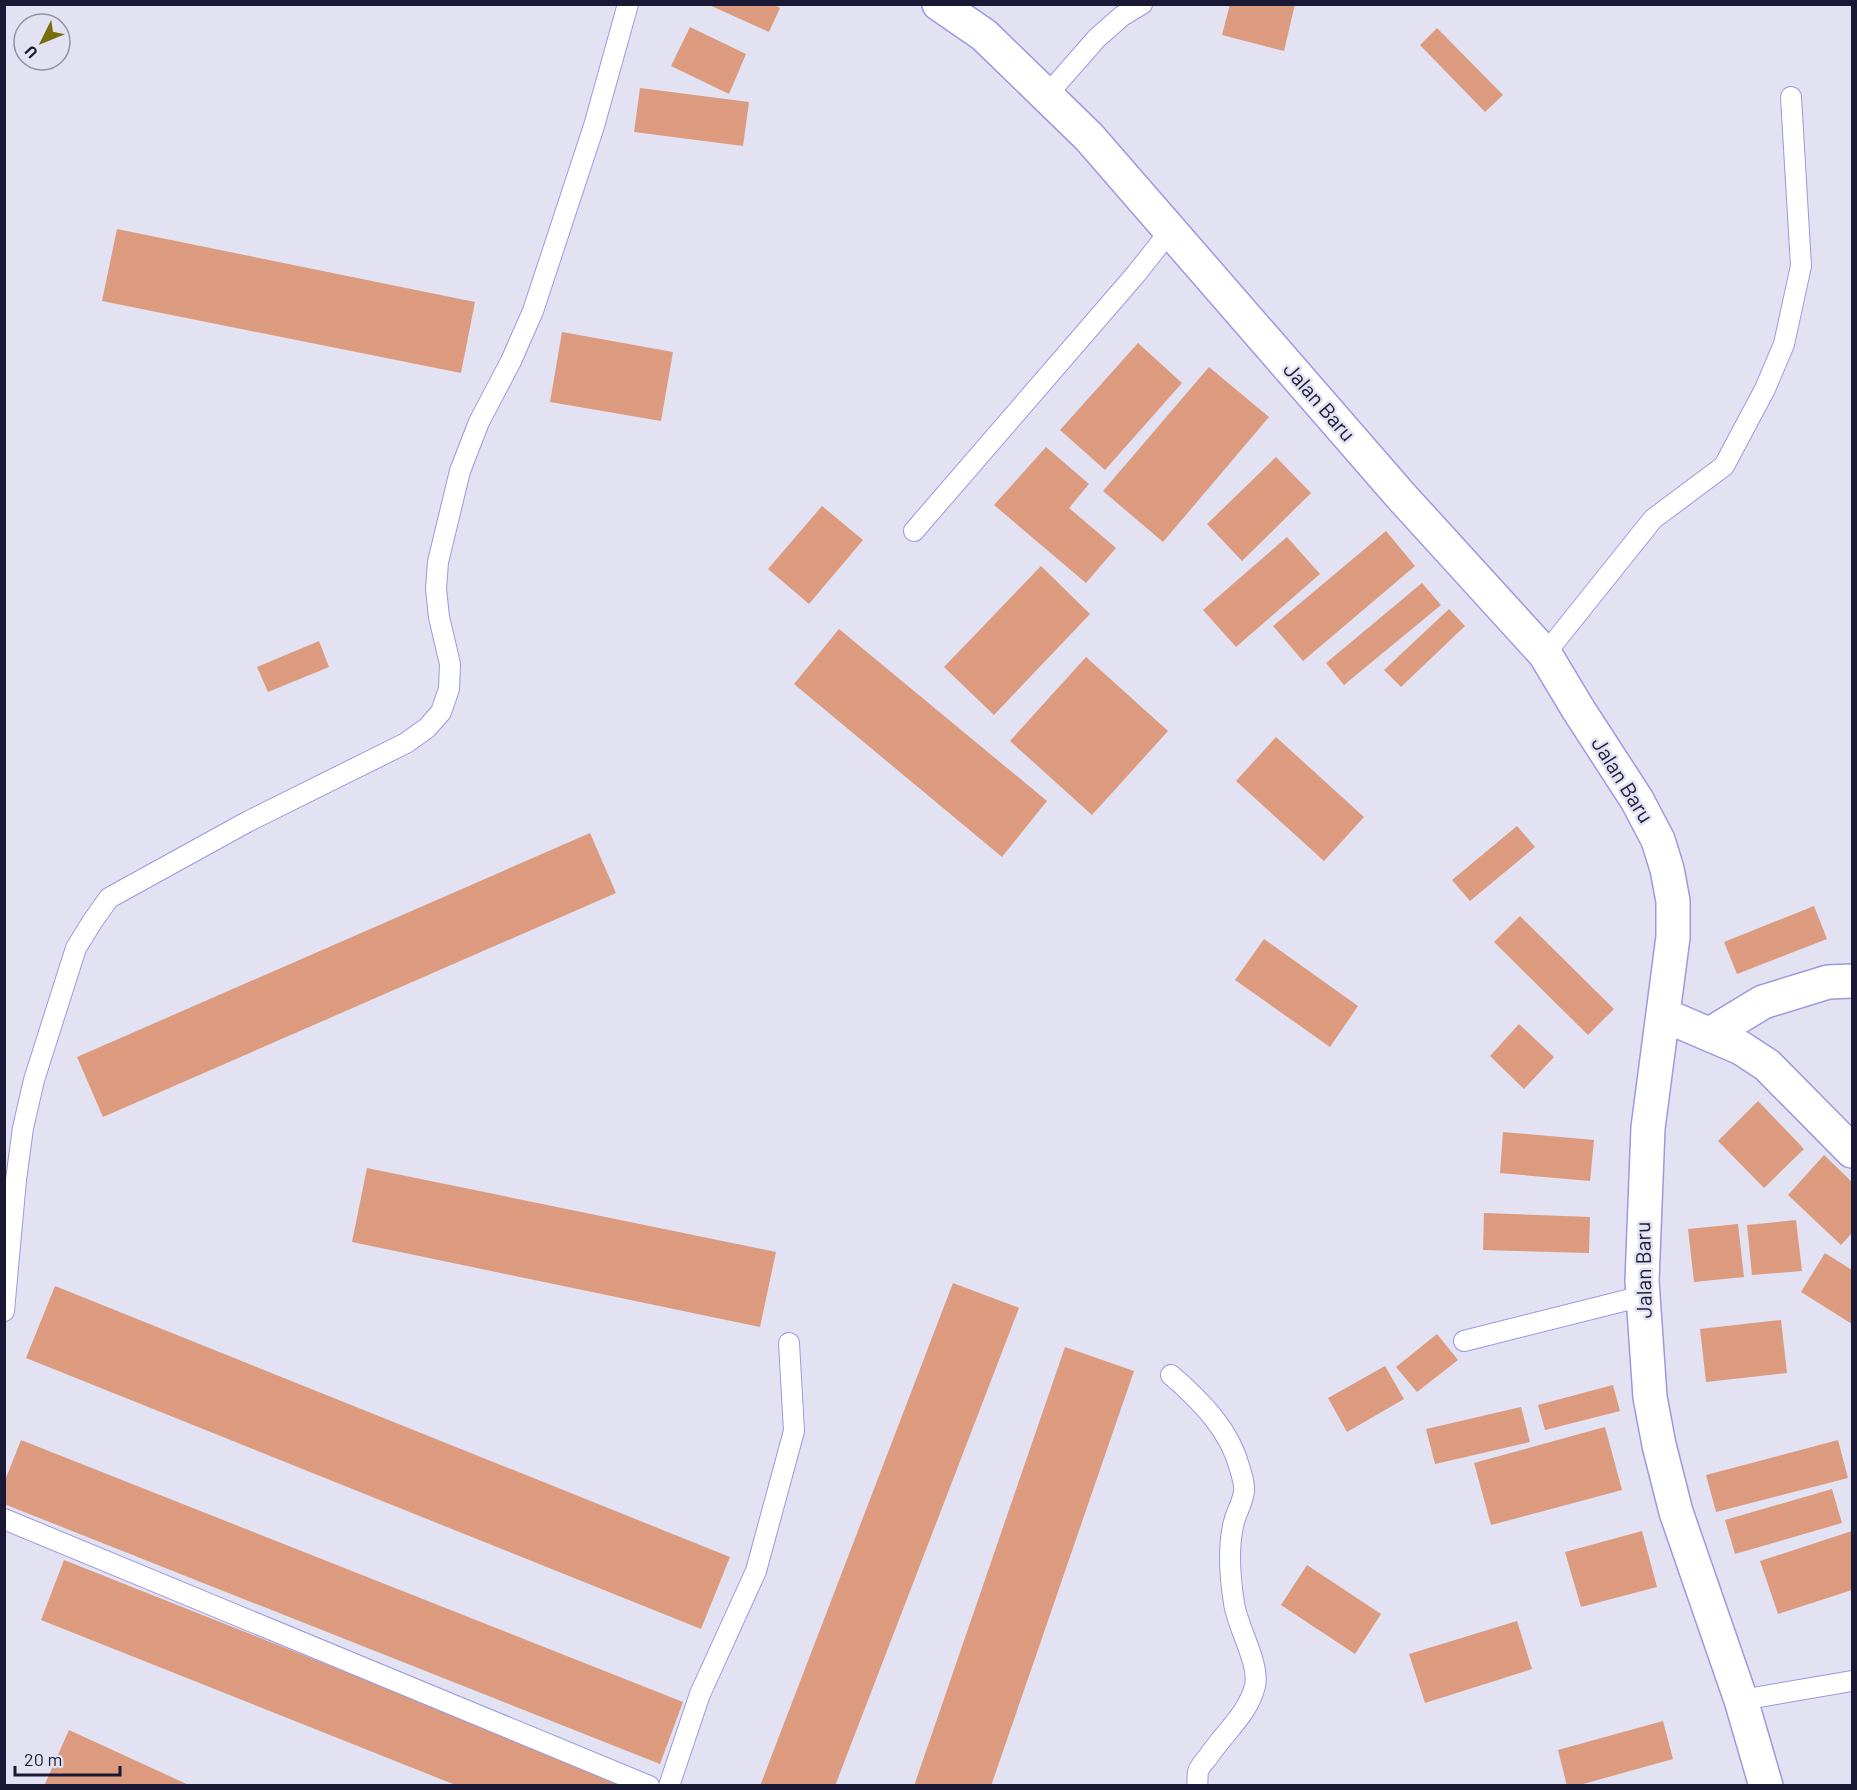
<svg xmlns="http://www.w3.org/2000/svg" width="1857" height="1790" font-family="Barlow,sans-serif">
  <style>
    .building { fill: #dc9b7f }
    .lines { fill: none; stroke-linecap: round; stroke-linejoin: round }
    .lane-casing { stroke: #9a99e2; stroke-width: 22 }
    .street-casing { stroke: #9a99e2; stroke-width: 36 }
    .lane { stroke: #fff; stroke-width: 20 }
    .street { stroke: #fff; stroke-width: 33 }
    .labels { text-anchor: middle; stroke-width: 5; stroke-linejoin: round; paint-order: stroke }
    .street-label { font-size: 21px; fill: #1a1935; stroke: #e2e2f2 }
  </style>
  <rect width="100%" height="100%" fill="#e2e2f2"/>
  <path class="building" d="M707 4H773L780 8 769 32Z
    M1230 4H1295L1284 51 1222 35Z
    M690 27 746 54 729 94 671 66Z
    M1437 28 1503 95 1485 112 1420 45Z
    M640 88 749 102 743 146 634 132Z
    M117 229 475 302 461 373 102 301Z
    M562 332 673 352 661 421 550 402Z
    M1138 343 1182 383 1105 470 1060 430Z
    M1209 367 1269 417 1163 542 1103 491Z
    M1046 447 1089 484 1069 508 1116 548 1086 583 994 505Z
    M1276 457 1311 493 1242 561 1207 524Z
    M822 506 863 540 809 604 768 569Z
    M1386 531 1415 566 1303 661 1273 626Z
    M1287 537 1320 574 1236 647 1203 610Z
    M1041 566 1090 614 994 715 944 667Z
    M1422 583 1441 605 1344 685 1326 663Z
    M1449 609 1465 626 1401 687 1384 670Z
    M839 629 1047 801 1002 857 794 684Z
    M319 641 329 667 268 692 257 667Z
    M1086 657 1168 731 1092 815 1010 741Z
    M1276 737 1364 817 1324 861 1236 781Z
    M1517 826 1535 847 1470 901 1452 880Z
    M590 833 616 893 103 1117 77 1057Z
    M1814 906 1827 939 1737 974 1724 942Z
    M1520 916 1614 1009 1588 1035 1494 942Z
    M1264 939 1358 1006 1330 1047 1235 980Z
    M1519 1024 1554 1057 1524 1089 1490 1056Z
    M1758 1101 1804 1149 1764 1188 1718 1141Z
    M1503 1132 1594 1140 1590 1181 1500 1173Z
    M1824 1155 1852 1182V1233L1841 1245 1788 1195Z
    M367 1168 776 1252 760 1327 352 1242Z
    M1484 1213 1590 1217 1589 1253 1483 1250Z
    M1796 1220 1802 1271 1752 1275 1747 1225Z
    M1738 1224 1744 1277 1694 1282 1688 1229Z
    M1825 1253 1852 1270V1324L1801 1292Z
    M953 1283 1019 1308 835 1786H760Z
    M55 1286 730 1557 701 1629 26 1358Z
    M1781 1320 1787 1373 1706 1382 1700 1329Z
    M1437 1334 1458 1360 1417 1392 1396 1367Z
    M1065 1347 1134 1371 991 1786H914Z
    M1385 1366 1404 1399 1347 1432 1328 1398Z
    M1613 1385 1620 1411 1545 1430 1538 1405Z
    M1521 1407 1530 1442 1435 1464 1426 1429Z
    M1605 1427 1622 1490 1491 1525 1474 1463Z
    M21 1440 683 1702 660 1764 4 1504V1483Z
    M1838 1440 1848 1478 1716 1512 1706 1475Z
    M1832 1489 1842 1523 1735 1554 1725 1520Z
    M1642 1531 1657 1587 1581 1607 1565 1552Z
    M1852 1531V1590L1778 1614 1760 1561Z
    M64 1560 633 1786H458L41 1620Z
    M1307 1565 1381 1614 1355 1654 1281 1605Z
    M1517 1621 1532 1669 1425 1703 1409 1654Z
    M1663 1721 1673 1759 1576 1786H1567L1558 1750Z
    M69 1730 191 1786H44Z"/>
  <g class="lines">
    <defs>
      <path id="lane" d="M1047 95 1097 38 1122 16 1142 4
        M914 531 1136 274 1170 231
        M1545 654 1653 519 1724 466 1765 389 1784 344 1801 266 1791 97
        M4 1311 16 1180 23 1128 34 1080 76 948 92 922 109 898 247 822 406 743 427 728 441 712 449 689 450 664 439 617 436 589 438 562 460 471 479 422 511 361 533 311 594 126 628 4
        M1464 1341 1643 1296
        M1171 1375C1201 1401 1230 1430 1240 1469 1242 1476 1245 1485 1244 1491 1243 1503 1235 1514 1233 1526 1228 1550 1230 1578 1234 1603 1237 1627 1260 1663 1255 1686 1248 1714 1224 1733 1208 1757 1205 1761 1199 1767 1198 1772 1197 1776 1198 1781 1197 1786
        M4 1519 649 1786
        M1741 1700 1852 1681
        M669 1786 700 1694 756 1571 794 1431 789 1343"/>
      <path id="street" d="M939 4 984 35 1089 137 1401 496 1545 654 1578 709 1637 800 1658 840 1667 869 1673 901V937L1648 1128 1642 1281 1650 1397 1659 1445 1676 1512 1741 1700 1766 1786
        M1664 1015 1741 1048 1767 1065 1852 1151
        M1710 1034 1763 1002 1828 982 1852 981"/>
    </defs>
    <use href="#lane" class="lane-casing"/>
    <use href="#street" class="street-casing"/>
    <use href="#lane" class="lane"/>
    <use href="#street" class="street"/>
  </g>
  <g class="labels">
    <g class="street-label">
      <text transform="translate(1319 402) rotate(49)" y="7">Jalan Baru</text>
      <text transform="translate(1622 780) rotate(58)" y="7">Jalan Baru</text>
      <text transform="translate(1644 1270) rotate(-91)" y="7">Jalan Baru</text>
    </g>
  </g>
  <rect width="1857" height="1790" fill="none" stroke="#1a1935" stroke-width="12"/>
  <g transform="translate(42 42) rotate(227)"><circle r="28" fill="#e2e2f2" stroke="#9292a6" stroke-width="1.5"/>
  <path d="M0-4.5L10 22L0 15L-10 22Z" fill="#776f0e"/>
  <text y="-9" font-size="16" font-weight="bold" text-anchor="middle" fill="#1a1935">U</text>
  </g>
  <path d="M15 1766v9h105v-9" fill="none" stroke="#1a1935" stroke-width="3"/>
  <text x="24" y="1766" font-size="18" fill="#1a1935" stroke="#e2e2f2" stroke-width="4.5" paint-order="stroke">20 m</text>
</svg>
